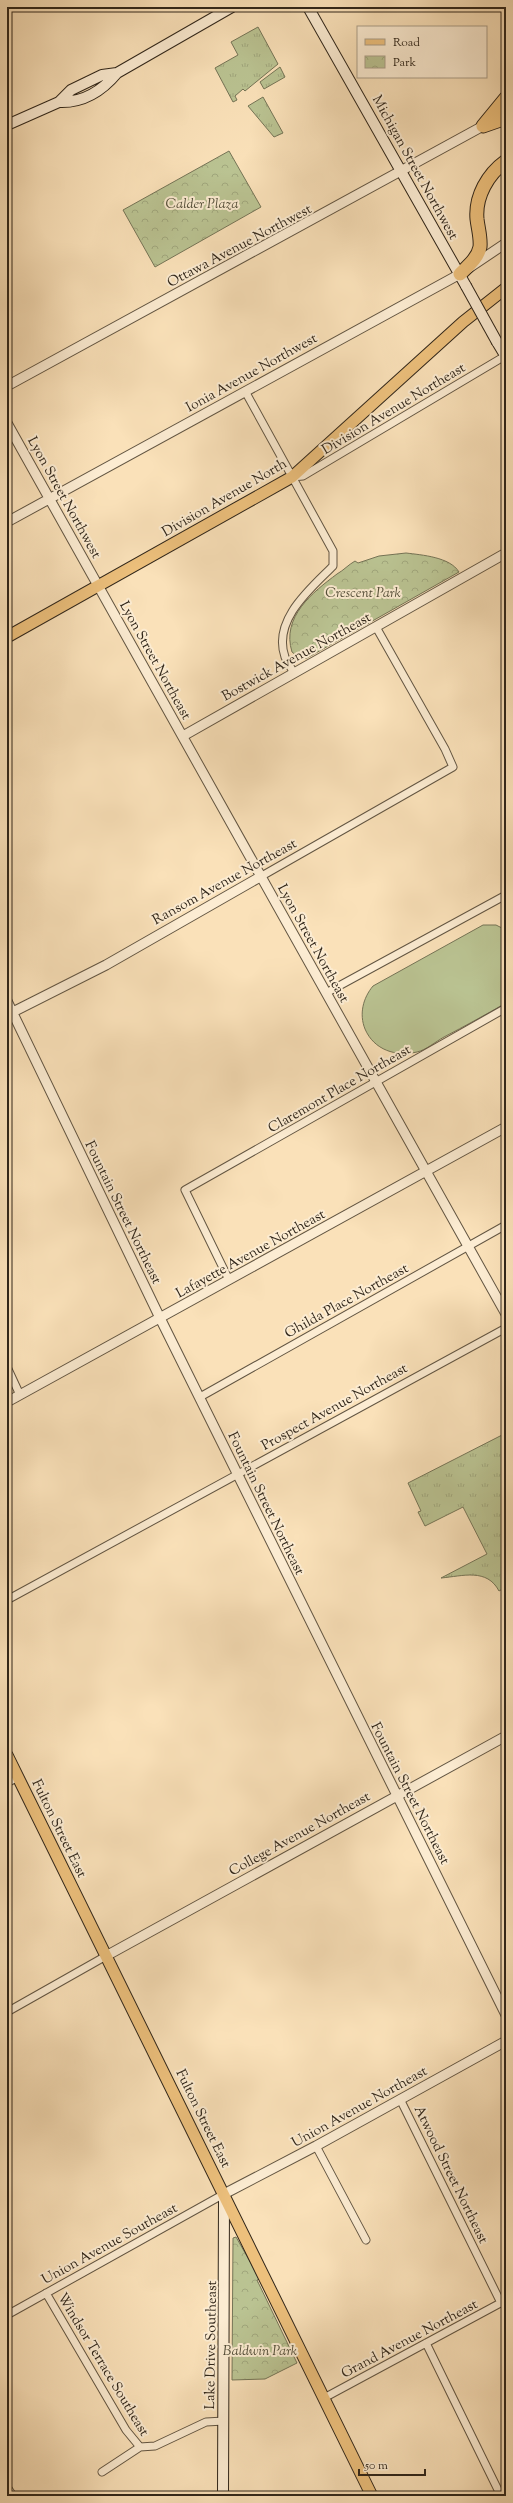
<svg xmlns="http://www.w3.org/2000/svg" width="513" height="2503" font-family="'Sorts Mill Goudy',serif">
  <style>
    .grass { fill: url(#grass-tufts); stroke: #757456 }
    .park { fill: url(#park-crowns); stroke: #757456 }
    .pitch { fill: #bac392; stroke: #757456 }
    .lines { fill: none; stroke-linecap: round; stroke-linejoin: round }
    .minor-casing { stroke: #625542; stroke-width: 9 }
    .tertiary-casing { stroke: #625542; stroke-width: 11 }
    .secondary-casing { stroke: #30261a; stroke-width: 12 }
    .primary-casing { stroke: #30261a; stroke-width: 13 }
    .motorway-casing { stroke: #30261a; stroke-width: 15 }
    .minor { stroke: #fcecd2; stroke-width: 7 }
    .tertiary { stroke: #fcecd2; stroke-width: 9 }
    .secondary { stroke: #fcecd2; stroke-width: 10 }
    .primary { stroke: #edc07c; stroke-width: 11 }
    .motorway { stroke: #edc07c; stroke-width: 13 }
    .secondary-bridge-casing { stroke: #30261a; stroke-width: 12; stroke-linecap: butt }
    .secondary-bridge { stroke: #fcecd2; stroke-width: 10 }
    .labels { text-anchor: middle; stroke-width: 4; stroke-linejoin: round; paint-order: stroke }
    .street-label { font-size: 14px; fill: #30261a; stroke: #fcecd2 }
    .park-label { font-size: 14px; font-style: italic; fill: #524d38; stroke: #fcecd2 }
  </style>
  <defs>
    <pattern id="grass-tufts" width="24" height="20" patternUnits="userSpaceOnUse"><rect width="24" height="20" fill="#bac392"/><path d="M3 7l-1-3M5 7V3M7 7l1-3M15 17l-1-3M17 17v-4M19 17l1-3" fill="none" stroke="#a0a77d"/></pattern>
    <pattern id="park-crowns" width="20" height="18" patternUnits="userSpaceOnUse"><rect width="20" height="18" fill="#bac392"/><path d="M2 6a3 3 0 1 1 6 0M12 15a3 3 0 1 1 6 0" fill="none" stroke="#a0a77d"/></pattern>
  </defs>
  <rect width="100%" height="100%" fill="#fae1b9"/>
  <filter id="stains"><feTurbulence type="fractalNoise" baseFrequency=".005" numOctaves="4"/><feColorMatrix values="0 0 0 0 .2 0 0 0 0 .09 0 0 0 0 .02 0 0 0 .5 -.17"/></filter>
  <radialGradient id="worn" r=".72"><stop offset=".6" stop-color="#630" stop-opacity="0"/><stop offset="1" stop-color="#630" stop-opacity=".3"/></radialGradient>
  <path class="grass" d="M258 27 278 64 245 91 243 89 235 96 237 100 233 102 215 68 238 55 231 42Z
    M280 67 285 77 264 89 260 82Z
    M263 97 283 133 274 137 248 106Z
    M506 1433V1587L499 1591C487 1568 463 1576 441 1578L487 1554 463 1507 425 1526 418 1512 421 1511 408 1483Z"/>
  <path class="park" d="M229 151 261 207 155 267 123 210Z
    M406 553C422 555 450 557 459 572L307 658 301 659 292 652C281 617 313 592 337 574 344 570 348 565 355 561L358 563 379 556Z
    M236 2237 260 2279 257 2280 297 2363 265 2379 232 2380 233 2238Z"/>
  <path class="pitch" d="M483 925H496L506 930V1003C485 1015 465 1026 444 1037 435 1042 426 1050 417 1052 396 1057 374 1050 365 1029 359 1014 363 998 373 986Z"/>
  <g class="lines">
    <defs>
      <path id="minor" d="M245 391 333 551V566C311 588 272 620 285 657 287 662 291 668 294 673
        M292 477 303 476 505 356
        M260 877 453 767 445 749 376 627
        M326 993 506 895
        M229 1280 185 1190 506 1008
        M7 1367 20 1395
        M200 1397 506 1225
        M7 1600 506 1328
        M7 1783 18 1777
        M7 2012 106 1956
        M400 2099 501 2303
        M316 2146 366 2240
        M46 2293 126 2430 140 2447
        M7 2315 224 2194
        M426 2343 501 2496
        M324 2398 506 2300
        M102 2472 140 2447 155 2446 206 2422 224 2421
        M7 2487 13 2496"/>
      <path id="tertiary" d="M7 386 483 126
        M7 423 506 1314
        M7 522 460 274 506 243
        M183 736 506 553
        M7 1001 160 1318 506 2015
        M7 1015 106 965 260 877
        M7 1402 506 1127
        M106 1956 506 1736
        M224 2194 316 2146 506 2041"/>
      <path id="secondary" d="M308 7 466 286
        M59 102C82 103 102 91 117 73L232 7
        M7 125 59 102 71 90 102 75 117 73
        M497 342 506 357
        M223 2496 224 2196"/>
      <path id="primary" d="M7 637 292 477 463 322 506 288
        M7 1755 372 2496"/>
      <path id="motorway" d="M483 126 506 98
        M483 126 506 118
        M460 274C468 266 478 258 480 247 481 238 478 228 477 219 475 196 488 174 506 161"/>
    </defs>
    <use href="#minor" class="minor-casing"/>
    <use href="#tertiary" class="tertiary-casing"/>
    <use href="#secondary" class="secondary-casing"/>
    <use href="#primary" class="primary-casing"/>
    <use href="#motorway" class="motorway-casing"/>
    <use href="#minor" class="minor"/>
    <use href="#tertiary" class="tertiary"/>
    <use href="#secondary" class="secondary"/>
    <use href="#primary" class="primary"/>
    <use href="#motorway" class="motorway"/>
    <defs>
      <path id="secondary-bridge" d="M466 286 497 342"/>
    </defs>
    <use href="#secondary-bridge" class="secondary-bridge-casing"/>
    <use href="#secondary-bridge" class="secondary-bridge"/>
  </g>
  <g class="labels">
    <g class="street-label">
      <text transform="translate(416 167) rotate(61)" y="5">Michigan Street Northwest</text>
      <text transform="translate(239 245) rotate(-28)" y="5">Ottawa Avenue Northwest</text>
      <text transform="translate(251 372) rotate(-29)" y="5">Ionia Avenue Northwest</text>
      <text transform="translate(393 408) rotate(-31)" y="5">Division Avenue Northeast</text>
      <text transform="translate(65 497) rotate(61)" y="5">Lyon Street Northwest</text>
      <text transform="translate(224 497) rotate(-30)" y="5">Division Avenue North</text>
      <text transform="translate(296 656) rotate(-29)" y="5">Bostwick Avenue Northeast</text>
      <text transform="translate(156 660) rotate(61)" y="5">Lyon Street Northeast</text>
      <text transform="translate(224 881) rotate(-29)" y="5">Ransom Avenue Northeast</text>
      <text transform="translate(314 943) rotate(61)" y="5">Lyon Street Northeast</text>
      <text transform="translate(339 1088) rotate(-30)" y="5">Claremont Place Northeast</text>
      <text transform="translate(124 1212) rotate(64)" y="5">Fountain Street Northeast</text>
      <text transform="translate(250 1253) rotate(-29)" y="5">Lafayette Avenue Northeast</text>
      <text transform="translate(346 1300) rotate(-29)" y="5">Ghilda Place Northeast</text>
      <text transform="translate(334 1406) rotate(-29)" y="5">Prospect Avenue Northeast</text>
      <text transform="translate(267 1503) rotate(64)" y="5">Fountain Street Northeast</text>
      <text transform="translate(411 1793) rotate(63)" y="5">Fountain Street Northeast</text>
      <text transform="translate(60 1828) rotate(64)" y="5">Fulton Street East</text>
      <text transform="translate(299 1833) rotate(-29)" y="5">College Avenue Northeast</text>
      <text transform="translate(359 2106) rotate(-29)" y="5">Union Avenue Northeast</text>
      <text transform="translate(204 2118) rotate(64)" y="5">Fulton Street East</text>
      <text transform="translate(452 2174) rotate(64)" y="5">Atwood Street Northeast</text>
      <text transform="translate(109 2243) rotate(-29)" y="5">Union Avenue Southeast</text>
      <text transform="translate(409 2338) rotate(-28)" y="5">Grand Avenue Northeast</text>
      <text transform="translate(210 2345) rotate(-89)" y="5">Lake Drive Southeast</text>
      <text transform="translate(104 2364) rotate(59)" y="5">Windsor Terrace Southeast</text>
    </g>
    <g class="park-label">
      <text x="202" y="208">Calder Plaza</text>
      <text x="363" y="597">Crescent Park</text>
      <text x="260" y="2355">Baldwin Park</text>
    </g>
  </g>
  <rect width="513" height="2503" fill="none" stroke="#fae1b9" stroke-width="24"/>
  <rect x="8" y="8" width="497" height="2487" fill="none" stroke="#30261a" stroke-width="2"/>
  <rect x="12" y="12" width="489" height="2479" fill="none" stroke="#30261a"/>
  <rect x="357" y="26" width="130" height="52" fill="#fcecd2" stroke="#aa9d88"/>
  <rect x="365" y="39" width="20" height="6" fill="#edc07c" stroke="#aa9d88"/>
  <text x="393" y="46" font-size="12" fill="#30261a">Road</text>
  <rect x="365" y="56" width="20" height="12" fill="url(#park-crowns)" stroke="#aa9d88"/>
  <text x="393" y="66" font-size="12" fill="#30261a">Park</text>
  <path d="M359 2469v6h66v-6" fill="none" stroke="#30261a" stroke-width="2"/>
  <text x="365" y="2469" font-size="12" fill="#30261a" stroke="#fcecd2" stroke-width="3" paint-order="stroke">50 m</text>
  <rect width="100%" height="100%" filter="url(#stains)"/>
  <rect width="100%" height="100%" fill="url(#worn)"/>
</svg>
